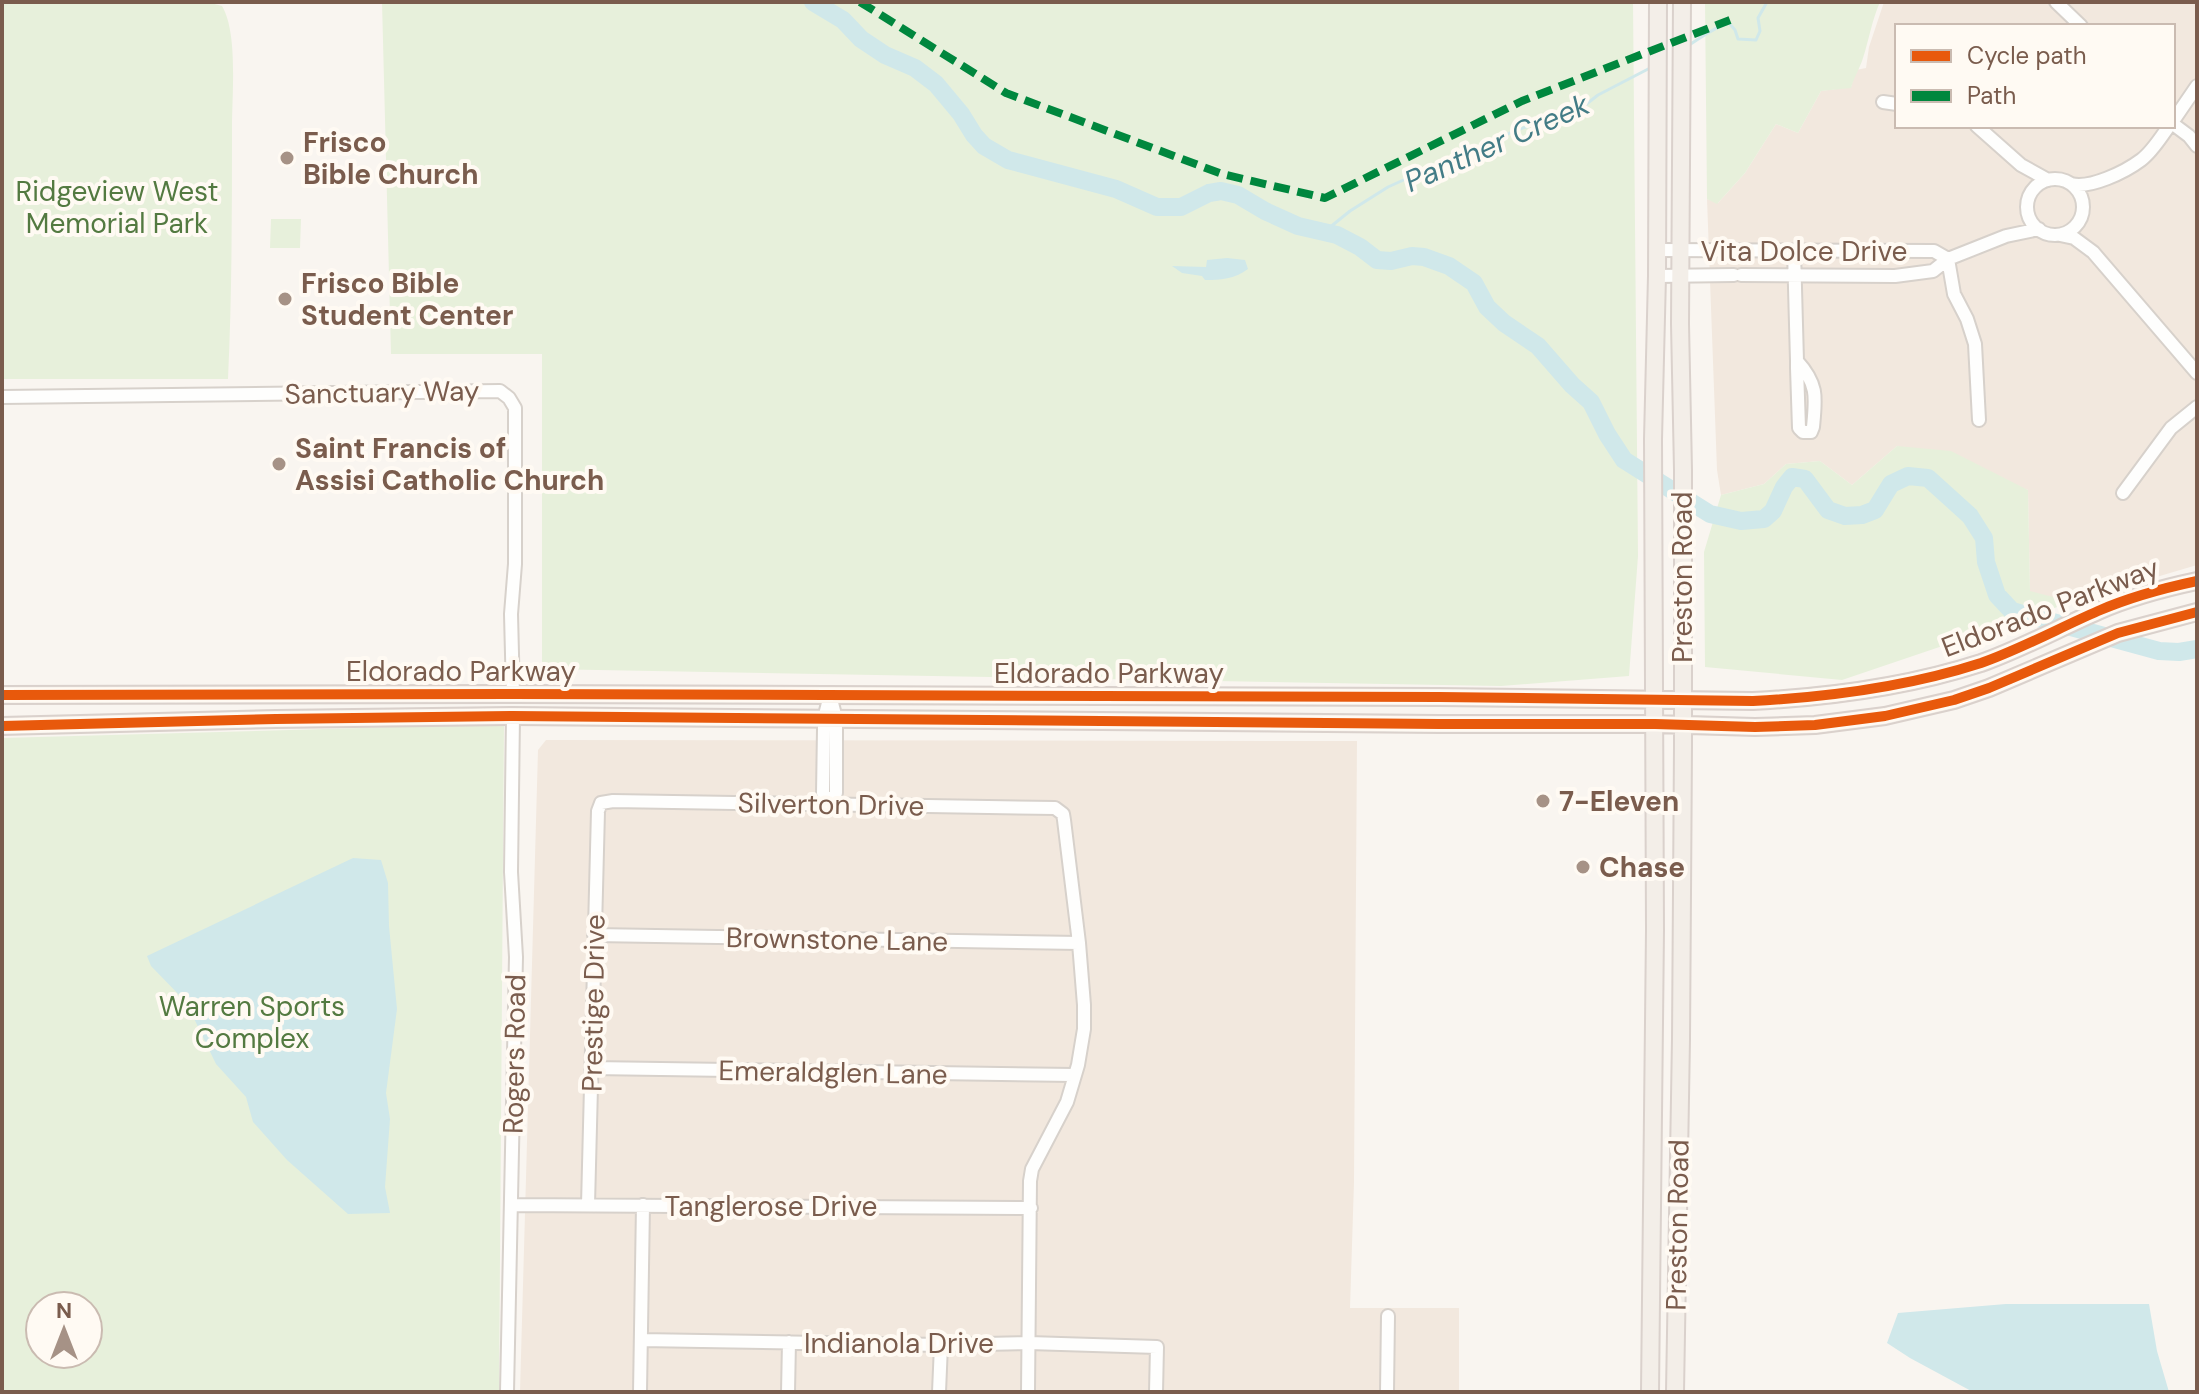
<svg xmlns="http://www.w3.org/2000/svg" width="2199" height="1394" font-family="'DM Sans',sans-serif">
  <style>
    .residential { fill: #f2e8de; fill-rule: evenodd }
    .green { fill: #e7f0db; fill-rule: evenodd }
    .water { fill: #d0e8ea }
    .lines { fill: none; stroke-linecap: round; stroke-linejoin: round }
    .stream { stroke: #d0e8ea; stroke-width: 3 }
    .river { stroke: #d0e8ea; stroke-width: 18 }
    .minor-casing { stroke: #d7d1cb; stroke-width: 16 }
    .major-casing { stroke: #dad1cc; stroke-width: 20 }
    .minor { stroke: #fefefd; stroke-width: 12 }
    .major { stroke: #f3eee8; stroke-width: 16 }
    .quiet { stroke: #00873e; stroke-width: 8; stroke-dasharray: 16 8; stroke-linecap: butt }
    .cycleway-casing { stroke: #fffaf3; stroke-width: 15 }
    .cycleway { stroke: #e8590c; stroke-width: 10 }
    .poi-dot { fill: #a69286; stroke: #fffaf3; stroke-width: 3 }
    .labels { text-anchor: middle; stroke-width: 8; stroke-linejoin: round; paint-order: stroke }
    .poi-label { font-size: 28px; font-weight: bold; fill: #7a5c4d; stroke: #fffaf3; text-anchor: start }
    .park-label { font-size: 28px; fill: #537a41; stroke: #fffaf3 }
    .street-label { font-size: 28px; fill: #7a5c4d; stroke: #fffaf3 }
    .water-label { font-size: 30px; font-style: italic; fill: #437c86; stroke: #fffaf3 }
  </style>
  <rect width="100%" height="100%" fill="#f9f5f0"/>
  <path class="residential" d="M1884 2H2197V565L2072 602 2030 592 2028 490 1897 446 1852 485 1820 461 1786 464 1764 484 1721 495 1717 470 1707 199 1718 203 1745 173 1776 124 1798 133 1821 91 1851 87 1856 70 1866 68 1869 47ZM1897 26H2173V126H1897Z
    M546 740 1357 741 1354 1182 1350 1308H1459V1392H520L538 750Z"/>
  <path class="green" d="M2 2H207L222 6C238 33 232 94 232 127 232 211 232 295 228 379H2Z
    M382 2H1633L1638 556 1629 676 1501 686 542 669V354H391Z
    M1705 2H1880C1872 20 1869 39 1863 58 1860 68 1854 77 1851 88L1821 91 1798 133 1776 124 1745 173 1717 204 1707 199Z
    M271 219H301L300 248H270Z
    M1897 446 1951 451 2028 490 2030 591 2072 602 1842 680 1705 667 1704 552 1721 495 1764 484 1786 464 1820 461 1852 485Z
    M504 724 499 1392H2V738ZM40 1306H88V1354H40Z"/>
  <path class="water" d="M1227 258 1245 260 1248 269C1235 279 1220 280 1205 280L1202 276 1182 273 1172 266 1206 267 1207 260Z
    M353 858 381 860 388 883 389 926 397 1009 386 1093 390 1119 385 1187 390 1213 348 1214 287 1160 253 1122 246 1097 216 1064 186 1002 151 966 147 956Z
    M2006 1304H2149L2157 1351 2169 1392H1973L1910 1358 1887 1343 1898 1313Z"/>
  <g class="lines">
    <path class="stream" d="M1686 47C1701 38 1712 28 1729 23L1735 30 1738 39 1756 40 1760 31 1758 18 1767 2
      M1324 232 1350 211 1388 187 1419 173 1451 161 1514 131 1544 121 1570 117 1598 95 1652 67"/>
    <path class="river" d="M813 2 843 20 861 39 885 55 915 68 936 84 961 114 974 135 984 146 1008 160 1116 189 1157 207H1181L1209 193 1221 191 1238 195 1265 211 1298 226 1337 235 1360 247 1377 260 1391 261 1412 256 1424 257 1449 266 1474 283 1487 307 1504 323 1538 346 1572 385 1591 402 1607 434 1624 460 1710 514 1741 521 1764 519 1773 511 1784 487 1792 477 1805 479 1828 510 1845 516 1862 515 1875 510 1891 484 1908 476 1928 478 1970 516 1984 538 1986 562 1997 595 2012 611 2159 651 2179 652 2197 649"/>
    <defs>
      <path id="minor" d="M2056 2 2081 26
        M1883 102 1897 104
        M2173 121 2197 86
        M2173 124 2189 136 2197 146
        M1977 126 2021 165 2048 180
        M2027 207a28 28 0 1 1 56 0a28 28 0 1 1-56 0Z
        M2071 184C2090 189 2125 172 2141 160 2152 152 2161 137 2169 126
        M2060 235 2074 238 2093 252 2197 373
        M1657 250 1934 251 1948 259
        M1794 251 1797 361V368L1799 428 1803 432H1811L1813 427C1816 397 1818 384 1797 361
        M1948 259 1954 294 1967 319 1975 344 1979 420
        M1741 275 1895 276 1933 271 1948 259 2006 236 2039 229
        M1657 276 1734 275
        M2 397 500 391 509 398 515 408V564L511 614 513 694
        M2123 493 2171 428 2197 407
        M830 695 836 719V793L829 803 823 793 824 729V719Z
        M594 935 1079 943
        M592 1068 1074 1075
        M511 1205 1031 1208
        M588 1205 598 811 601 803 613 801 1055 808 1063 814 1064 820 1079 943 1084 1005V1029L1078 1065 1067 1102 1032 1169 1030 1181 1028 1392
        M641 1340 941 1345 1029 1343 1157 1347 1156 1392
        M507 1392 516 957 511 872 513 716
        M640 1392 643 1205
        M788 1392 789 1342
        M939 1392 941 1345
        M1387 1392 1388 1316"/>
      <path id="major" d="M2 695 513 694 1439 697 1753 701C1831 697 1907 687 1981 663 2021 649 2059 628 2098 611 2130 597 2164 588 2197 581
        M2 726 276 719 513 716 1439 724H1655L1755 727 1815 725 1885 716 1954 700 1989 688 2118 633 2197 612
        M1650 1392 1655 930 1653 439 1657 276 1658 2
        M1675 1392 1681 1039 1683 746V470L1680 324 1682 2"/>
    </defs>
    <use href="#minor" class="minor-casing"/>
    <use href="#major" class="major-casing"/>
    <use href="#minor" class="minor"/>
    <use href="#major" class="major"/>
    <path class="quiet" d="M860 2 1006 93 1222 174 1325 198 1522 101 1730 20"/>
    <defs>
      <path id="cycleway" d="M2 695 513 694 1439 697 1753 701C1831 697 1907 687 1981 663 2021 649 2059 628 2098 611 2130 597 2164 588 2197 581
        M2 726 276 719 513 716 1439 724H1655L1755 727 1815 725 1885 716 1954 700 1989 688 2118 633 2197 612"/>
    </defs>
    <use href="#cycleway" class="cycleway-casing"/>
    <use href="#cycleway" class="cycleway"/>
  </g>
  <g class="poi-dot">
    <circle cx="287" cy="158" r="8"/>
    <circle cx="285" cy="299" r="8"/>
    <circle cx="279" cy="464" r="8"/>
    <circle cx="1543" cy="801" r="8"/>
    <circle cx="1583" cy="867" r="8"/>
  </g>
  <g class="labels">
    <g class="poi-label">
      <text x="303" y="152">Frisco<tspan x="303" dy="32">Bible Church</tspan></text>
      <text x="301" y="293">Frisco Bible<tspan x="301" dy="32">Student Center</tspan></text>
      <text x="295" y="458">Saint Francis of<tspan x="295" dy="32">Assisi Catholic Church</tspan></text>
      <text x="1559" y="811">7-Eleven</text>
      <text x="1599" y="877">Chase</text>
    </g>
    <g class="park-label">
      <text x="117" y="201">Ridgeview West<tspan x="117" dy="32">Memorial Park</tspan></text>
      <text x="252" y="1016">Warren Sports<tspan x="252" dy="32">Complex</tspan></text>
    </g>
    <g class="street-label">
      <text x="1804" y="261">Vita Dolce Drive</text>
      <text transform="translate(382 392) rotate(-1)" y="10">Sanctuary Way</text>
      <text transform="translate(1682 577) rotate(-90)" y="10">Preston Road</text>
      <text transform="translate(2050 607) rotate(-21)" y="10">Eldorado Parkway</text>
      <text x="461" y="681">Eldorado Parkway</text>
      <text x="1109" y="683">Eldorado Parkway</text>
      <text transform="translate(831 804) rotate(1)" y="10">Silverton Drive</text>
      <text transform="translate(837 939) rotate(1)" y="10">Brownstone Lane</text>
      <text transform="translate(593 1003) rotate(-89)" y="10">Prestige Drive</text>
      <text transform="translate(514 1054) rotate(-89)" y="10">Rogers Road</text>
      <text transform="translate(833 1072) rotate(1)" y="10">Emeraldglen Lane</text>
      <text x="771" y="1216">Tanglerose Drive</text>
      <text transform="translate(1677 1225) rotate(-89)" y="10">Preston Road</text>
      <text x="899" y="1353">Indianola Drive</text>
    </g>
    <g class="water-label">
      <text transform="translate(1497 143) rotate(-24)" y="10">Panther Creek</text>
    </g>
  </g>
  <rect width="2199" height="1394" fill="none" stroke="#7a5c4d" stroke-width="8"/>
  <rect x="1895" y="24" width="280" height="104" fill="#fffaf3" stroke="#cabbb1" stroke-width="2"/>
  <rect x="1911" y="50" width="40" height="12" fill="#e8590c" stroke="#cabbb1" stroke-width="2"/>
  <text x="1967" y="64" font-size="24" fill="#7a5c4d">Cycle path</text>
  <rect x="1911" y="90" width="40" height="12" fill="#00873e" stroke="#cabbb1" stroke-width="2"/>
  <text x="1967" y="104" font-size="24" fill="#7a5c4d">Path</text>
  <g transform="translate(64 1330)"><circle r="38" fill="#fffaf3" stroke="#cabbb1" stroke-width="2"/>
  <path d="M0-6L14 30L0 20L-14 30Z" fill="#a69286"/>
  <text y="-12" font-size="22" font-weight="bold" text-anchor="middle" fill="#7a5c4d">N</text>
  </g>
</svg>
